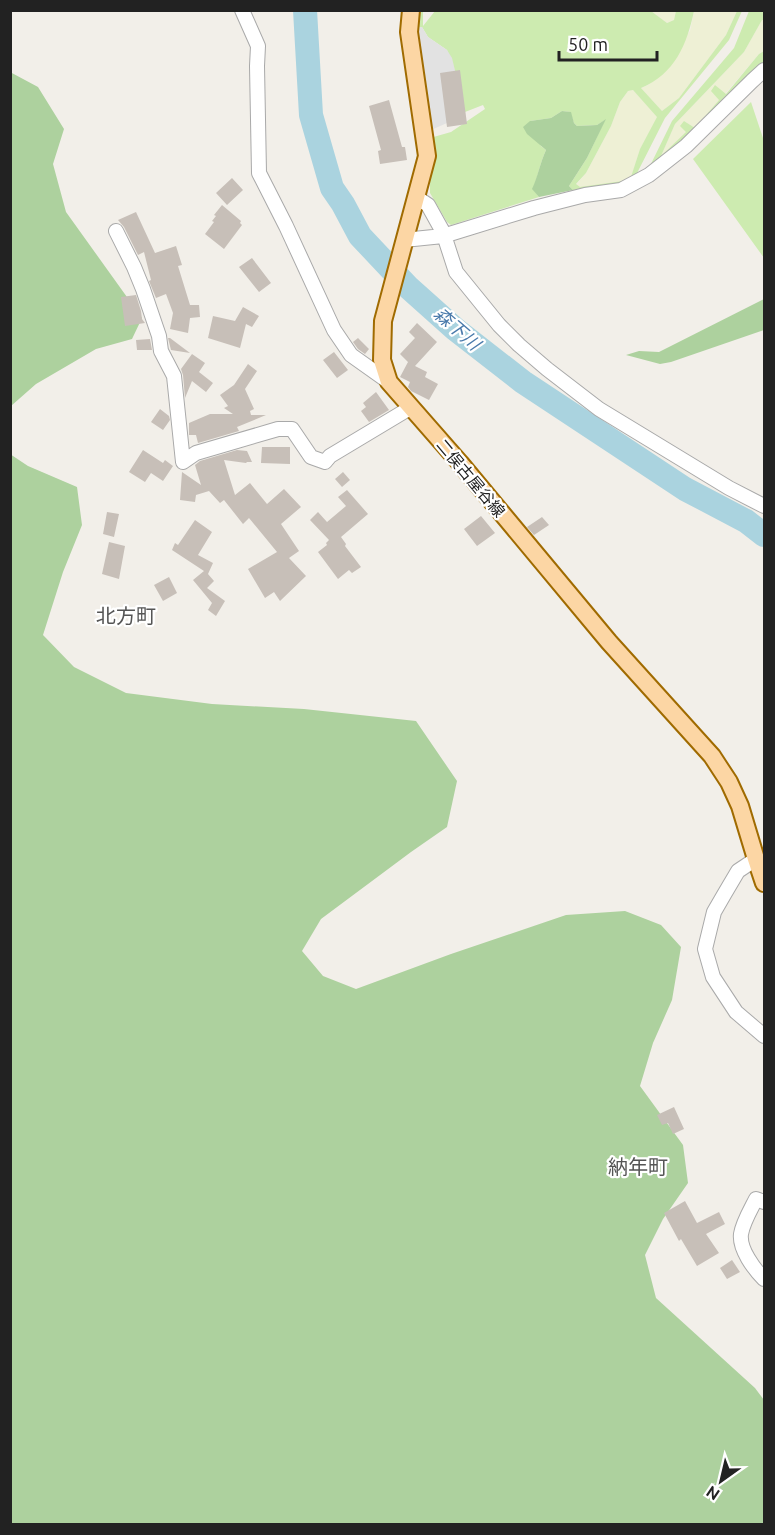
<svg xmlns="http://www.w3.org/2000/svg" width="775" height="1535" font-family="Ubuntu,'Noto Sans JP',sans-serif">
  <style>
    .farmland { fill: #eef0d5 }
    .grass { fill: #cdebb0; fill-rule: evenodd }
    .forest { fill: #add19e }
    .parking { fill: #e2e2e2 }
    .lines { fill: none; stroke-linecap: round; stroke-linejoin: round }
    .river { stroke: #aad3df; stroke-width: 24 }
    .building { fill: #c7bfb8 }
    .minor-casing { stroke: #a9a9a9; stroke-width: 16 }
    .major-casing { stroke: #a06b00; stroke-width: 20 }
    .minor { stroke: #fff; stroke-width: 14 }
    .major { stroke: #fcd6a4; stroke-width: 16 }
    .labels { text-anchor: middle; stroke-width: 4.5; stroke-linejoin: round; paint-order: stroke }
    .street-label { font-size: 16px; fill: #222; stroke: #fff }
    .water-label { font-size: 18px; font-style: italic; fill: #4a7aab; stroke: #fff }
    .quarter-label { font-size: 20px; fill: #555; stroke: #fff }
  </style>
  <rect width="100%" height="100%" fill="#f2efe9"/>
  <path class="farmland" d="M651 11H676L674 20 667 23Z
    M694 11H737L726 35 679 98 662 111 641 88 648 85 690 31Z
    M762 20H764V51L759 54 725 94 715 85 719 100 695 128 684 121 686 132 660 158 675 124 744 52Z
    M633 90 658 117 640 149 630 181 580 188 577 186 576 185 586 173 611 126 620 102 628 91Z"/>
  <path class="grass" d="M419 11H423V26L435 11H651L667 23 674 20 676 11H694C687 44 675 74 641 88L662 111 679 98 726 35 737 11H742L729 40 665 118 632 183 573 190 569 186 587 158 605 120 597 125 577 126 574 123 570 112 562 111 551 118 530 121 541 146 546 150C540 163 538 176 533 189L539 197 451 225 447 222 430 193V138L451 132 485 109 483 105 465 112 447 50 428 37 422 27 417 28ZM633 90 657 117 640 149 630 180 580 187 576 184 586 173 611 126 620 102 628 91Z
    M749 11H764V20H762L744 52 675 124 661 156 686 132 680 126 684 121 695 128 719 100 711 91 715 85 726 94 759 54 764 51V64L705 123 647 172 672 121 734 48Z
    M751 102 764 141V258L693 159Z"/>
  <path class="forest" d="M10 72 38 87 64 129 53 164 66 212 142 318 132 339 96 349 36 384 11 406Z
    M562 111 571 112 574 123 577 126 597 125 606 119 587 158 569 186 573 190 539 197 532 189C538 176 540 163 546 150L527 134 523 127 530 121 551 118Z
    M764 299V330L671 362 660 364 626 355 639 351 659 352Z
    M10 454 28 466 77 487 82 525 63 572 43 635 74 667 126 693 212 704 304 709 416 721 457 781 447 827 411 852 321 919 302 951 323 976 356 989 451 954 566 915 625 911 661 925 681 947 672 1000 653 1043 640 1086 683 1145 688 1183 663 1219 645 1255 656 1298 755 1388 764 1400V1524H11Z"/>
  <path class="parking" d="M422 27 428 37 447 50 452 58 465 112 454 120 431 130 417 28Z"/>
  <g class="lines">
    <path class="river" d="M305 10 311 115 332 188 343 204 360 236 408 287 455 329 523 382 685 489 746 521 764 535"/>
  </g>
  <path class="building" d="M460 70 467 124 447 127 440 73Z
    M389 100 402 147H405L407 160 380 164 378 151 381 150 369 106Z
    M232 178 243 190 227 205 216 193Z
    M222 205 241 221 240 223 242 225 224 249 205 234 214 222 212 221 216 216 214 215Z
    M136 212 155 253 176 246 182 265 178 266 190 305H199L200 317 190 318 188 333 170 329 173 313 166 294 156 298 149 281 151 280 144 252 138 255 124 227 118 220Z
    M252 258 271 283 259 292 239 267Z
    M136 295 141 311 142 319 145 323 125 326 121 297Z
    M243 307 259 316 252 327 246 324 240 348 208 338 213 316 235 321Z
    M417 323 437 342 415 366 427 372 425 377 438 384 429 400 411 391 408 387 410 382 400 377 408 362 410 364 400 354 415 338 409 332Z
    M168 338H170L190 353 171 350Z
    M358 338 369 349 365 354 358 349 353 342Z
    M150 339 152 350H137L136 340Z
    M334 352 348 370 337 378 323 360Z
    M192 354 205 363 199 372 213 383 206 392 192 381 185 398 183 375 181 369Z
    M248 364 257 371 245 389 254 409 250 411 251 415H266L237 427 239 431 198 443 196 435H189V423L210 414H233L224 408 228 406 220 395 234 385Z
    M376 392 389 410 369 422 361 411 366 407 363 403Z
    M160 409 169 416 170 420 163 430 151 422Z
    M262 447H290V464L261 463Z
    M143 450 163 463 165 460 173 466 163 481 151 473 145 482 129 472Z
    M237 450 247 451 252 462H247L246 463 224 460 235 495 250 483 267 504 284 489 301 507 281 524 299 551 289 558 306 576 280 601 274 592 265 598 248 569 277 552 249 518 243 524 224 500 220 503 209 491 196 495 195 502 180 500 182 472 201 485 195 465 200 461Z
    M343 472 350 480 342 487 335 479Z
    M347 490 368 514 341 537 346 544 345 546 361 567 352 573 349 570 338 579 318 552 327 545 326 543 329 540 310 520 318 512 327 522 346 506 338 497Z
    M107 512 119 514 114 537 103 534Z
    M481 516 495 533 477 546 464 529Z
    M542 517 549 525 534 535 527 527Z
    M195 520 212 532 198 555 213 563 208 574 214 581 207 588 225 601 216 616 208 610 212 603 193 580 204 571 172 550 175 543 178 545Z
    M109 542 125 546 119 579 102 574Z
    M169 577 177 593 163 601 154 585Z
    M674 1107 684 1129 673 1134 668 1123 662 1125 657 1115Z
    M685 1201 697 1223 719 1212 725 1224 706 1234 719 1253 697 1266 681 1239 679 1241 664 1213Z
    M732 1260 740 1272 727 1279 720 1268Z"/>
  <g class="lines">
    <defs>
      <path id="minor" d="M242 10 258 46 257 66 259 173 286 226 334 330 351 355 389 382
        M416 197 428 205 443 232 456 272 499 325 519 345 547 369 599 409 729 488 764 506
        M116 231 134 267 143 289 159 336 161 351 174 376 183 462 196 453 278 429H292L311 457 325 462 330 456 410 408
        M404 240 443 236 534 208 585 195 621 190 649 175 686 146 752 81 764 70
        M756 859 738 871 725 893 714 912 705 949 713 977 736 1012 764 1036
        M764 1202 756 1199C751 1209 743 1222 741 1234 739 1249 754 1269 764 1279"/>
      <path id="major" d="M411 10 409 32 427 156 383 321 382 360 389 382 460 463 609 642 712 756 729 782 740 806 756 859 764 883"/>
    </defs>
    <use href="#minor" class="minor-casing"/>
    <use href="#major" class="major-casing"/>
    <use href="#minor" class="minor"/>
    <use href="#major" class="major"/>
  </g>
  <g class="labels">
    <g class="street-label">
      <text transform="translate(471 478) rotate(50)" y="6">二俣古屋谷線</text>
    </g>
    <g class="water-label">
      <text transform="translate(457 329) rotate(41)" y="6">森下川</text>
    </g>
    <g class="quarter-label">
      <text x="126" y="623">北方町</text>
      <text x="638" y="1174">納年町</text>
    </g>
  </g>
  <rect width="775" height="1535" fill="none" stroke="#222222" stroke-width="24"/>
  <g transform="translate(721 1481) rotate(214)" stroke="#ffffff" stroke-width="4.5" paint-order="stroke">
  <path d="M0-4.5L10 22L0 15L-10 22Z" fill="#222222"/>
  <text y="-9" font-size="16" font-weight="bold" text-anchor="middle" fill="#222222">N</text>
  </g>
  <path d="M559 51v9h98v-9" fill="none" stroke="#222222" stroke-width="3"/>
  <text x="568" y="51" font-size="18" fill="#222222" stroke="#ffffff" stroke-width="4.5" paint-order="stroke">50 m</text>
</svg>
